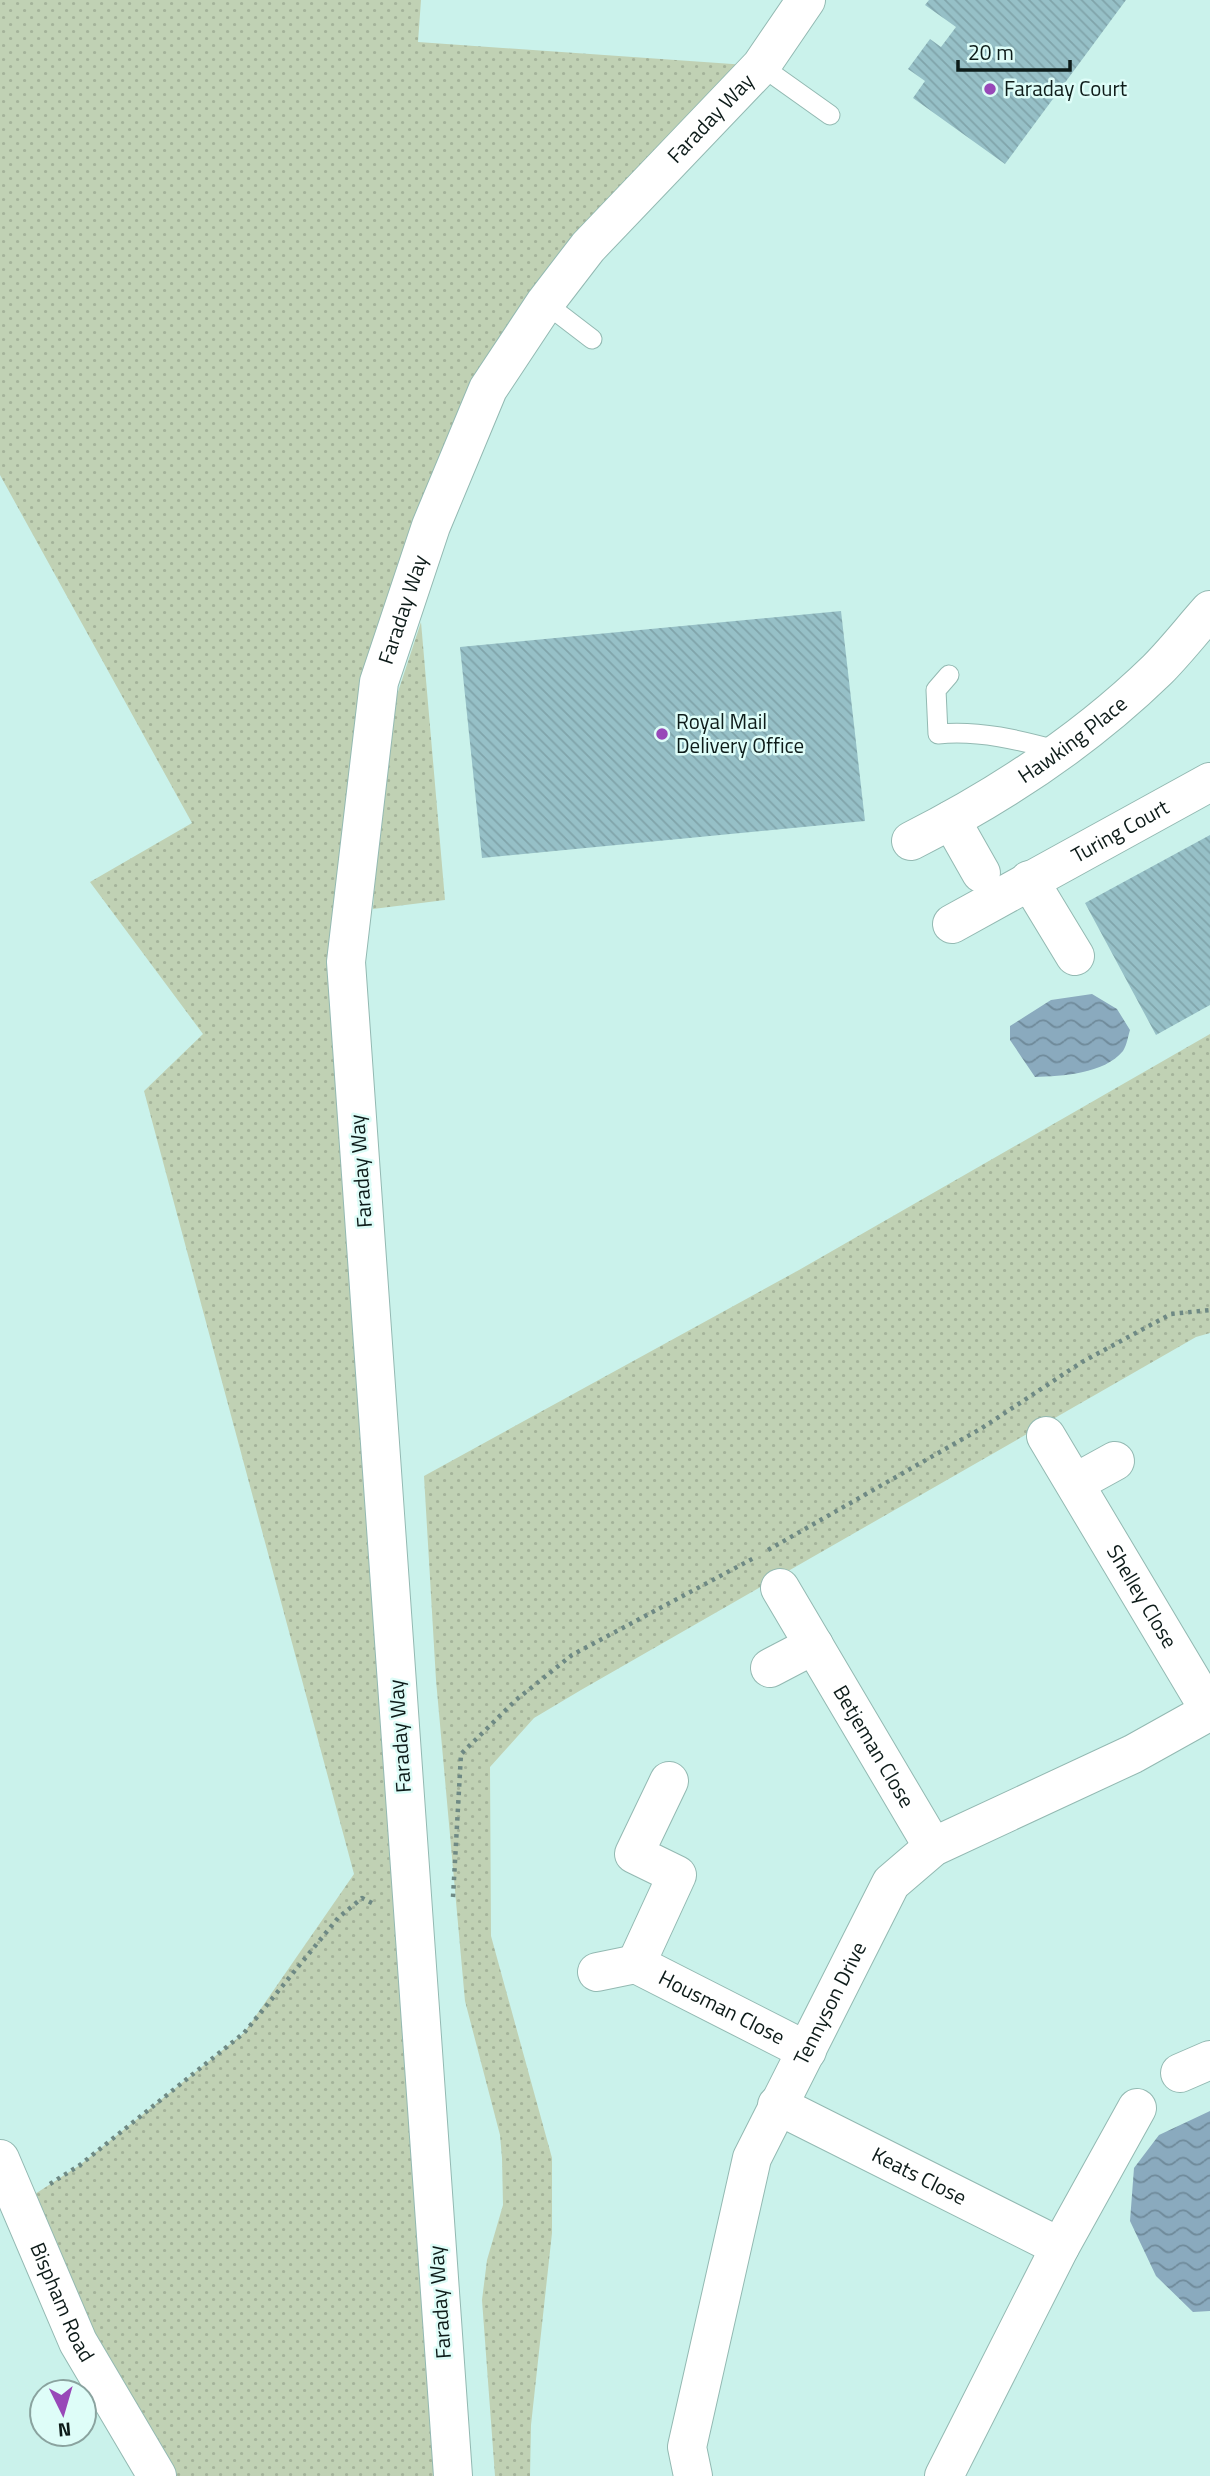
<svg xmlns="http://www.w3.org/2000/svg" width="1210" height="2476" font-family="'Titillium Web',sans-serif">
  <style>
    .grass { fill: url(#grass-dots) }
    .water { fill: url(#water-waves) }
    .building { fill: url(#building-back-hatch) }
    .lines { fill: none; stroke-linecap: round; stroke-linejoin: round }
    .lane-casing { stroke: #93b9b2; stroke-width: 21 }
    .street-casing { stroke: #93b9b2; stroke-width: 40 }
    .secondary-casing { stroke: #93b9b2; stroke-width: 40 }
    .path { stroke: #6e8984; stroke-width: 4.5; stroke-dasharray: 3.5 5; stroke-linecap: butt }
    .lane { stroke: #fff; stroke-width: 19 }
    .street { stroke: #fff; stroke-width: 38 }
    .secondary { stroke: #fff; stroke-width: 38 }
    .poi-dot { fill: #9848b8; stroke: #defdf8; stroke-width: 2.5 }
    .labels { text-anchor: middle; stroke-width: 5; stroke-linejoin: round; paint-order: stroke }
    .poi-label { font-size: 21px; fill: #0d1b19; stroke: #defdf8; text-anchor: start }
    .street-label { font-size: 21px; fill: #0d1b19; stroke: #defdf8 }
  </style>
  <defs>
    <pattern id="grass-dots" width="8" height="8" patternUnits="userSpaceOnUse" patternTransform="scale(1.75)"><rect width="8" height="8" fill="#c0d1b4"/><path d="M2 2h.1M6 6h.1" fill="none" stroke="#a4b39a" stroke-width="1.8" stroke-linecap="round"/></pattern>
    <pattern id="water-waves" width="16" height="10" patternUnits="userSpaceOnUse" patternTransform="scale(1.75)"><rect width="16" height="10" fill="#8aaabe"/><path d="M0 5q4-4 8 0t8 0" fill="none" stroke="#6f8a9a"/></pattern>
    <pattern id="building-back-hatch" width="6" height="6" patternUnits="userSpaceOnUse" patternTransform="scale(1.75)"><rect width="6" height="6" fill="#96c0c7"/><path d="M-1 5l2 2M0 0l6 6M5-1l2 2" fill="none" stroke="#80a4aa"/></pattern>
  </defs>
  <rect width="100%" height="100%" fill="#caf2eb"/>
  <path class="grass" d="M0 0H421L418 42 761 66 545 303 414 575 346 962 453 2476H161L21 2203 80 2165 244 2033 354 1874 144 1091 203 1034 90 882 192 823 0 475Z
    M421 622 445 900 373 909 379 820 394 704Z
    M1210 1034V1333L1196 1337 581 1690 534 1718 490 1767 491 1936 552 2158V2233L531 2425 530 2476H495L482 2300 487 2260 503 2205 502 2158 500 2135 465 2001 436 1680 424 1476 799 1270Z"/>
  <path class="water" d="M1092 994 1117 1009 1130 1030C1128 1036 1127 1045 1123 1051 1104 1074 1062 1076 1035 1077L1010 1040V1026L1051 1000Z
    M1210 2111V2311L1193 2312 1156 2276 1130 2221 1134 2168 1159 2135Z"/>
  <path class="building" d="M929 0H1126L1005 164 913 98 925 81 908 69 930 39 941 47 956 27 925 5Z
    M841 611 865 821 482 858 460 647Z
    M1210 835V1005L1156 1035 1085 903Z"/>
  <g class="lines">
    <defs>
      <path id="lane" d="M761 66 830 115
        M545 303 592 339
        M949 675 936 690 938 734C980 730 1019 740 1060 751"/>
      <g id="street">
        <path d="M951 820 981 873"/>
        <path id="s1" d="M911 841C1000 796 1085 740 1157 670 1176 651 1192 630 1210 610"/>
        <path d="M1029 880 1075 956"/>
        <path id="s2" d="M952 924 1210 782"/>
        <path id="s3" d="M1046 1436 1210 1711"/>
        <path d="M1075 1483 1115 1461"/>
        <path id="s4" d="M780 1588 933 1847"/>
        <path d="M770 1668 814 1645"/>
        <path d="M636 1964 677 1875 634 1854 669 1781"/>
        <path id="s5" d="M597 1972 636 1964 807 2051"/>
        <path d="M1180 2073 1210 2060"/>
        <path id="s6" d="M777 2105 1060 2247"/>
        <path id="s7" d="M693 2476 687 2447 752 2158 891 1883 933 1847 1133 1754 1210 1711"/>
        <path d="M944 2476 1060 2247 1137 2108"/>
      </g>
      <g id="secondary">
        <path id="s8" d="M0 2159 78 2342 157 2476"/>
        <path id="s9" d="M453 2476 346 962 379 682 431 526 488 389 545 303 588 247 761 66 806 0"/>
      </g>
    </defs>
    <use href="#lane" class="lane-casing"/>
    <use href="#street" class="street-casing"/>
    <use href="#secondary" class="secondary-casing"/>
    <path class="path" d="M768 1550 982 1428 1082 1362 1171 1314 1210 1310
      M453 1897 461 1754 516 1700 572 1655 754 1558
      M50 2184 80 2165 244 2033 338 1918 362 1898 374 1904"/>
    <use href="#lane" class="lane"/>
    <use href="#street" class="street"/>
    <use href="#secondary" class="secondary"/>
  </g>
  <g class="poi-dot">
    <circle cx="990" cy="89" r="7"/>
    <circle cx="662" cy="734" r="7"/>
  </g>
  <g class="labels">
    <g class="poi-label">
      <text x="1004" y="96">Faraday Court</text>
      <text x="676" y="729">Royal Mail<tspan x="676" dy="24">Delivery Office</tspan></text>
    </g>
    <g class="street-label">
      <text dy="7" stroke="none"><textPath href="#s9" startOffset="2464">Faraday Way</textPath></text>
      <text dy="7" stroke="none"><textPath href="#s9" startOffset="1876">Faraday Way</textPath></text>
      <text dy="7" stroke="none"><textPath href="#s1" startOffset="191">Hawking Place</textPath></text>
      <text dy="7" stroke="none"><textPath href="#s2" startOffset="192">Turing Court</textPath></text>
      <text transform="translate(361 1171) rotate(-94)" y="7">Faraday Way</text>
      <text dy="7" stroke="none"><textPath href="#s3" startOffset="187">Shelley Close</textPath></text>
      <text transform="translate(400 1736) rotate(-94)" y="7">Faraday Way</text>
      <text dy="7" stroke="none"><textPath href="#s4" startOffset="184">Betjeman Close</textPath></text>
      <text dy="7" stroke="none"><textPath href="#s7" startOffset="499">Tennyson Drive</textPath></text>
      <text dy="7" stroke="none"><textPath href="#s5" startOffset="136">Housman Close</textPath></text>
      <text dy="7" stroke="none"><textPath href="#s6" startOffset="159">Keats Close</textPath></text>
      <text dy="7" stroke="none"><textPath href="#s8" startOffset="156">Bispham Road</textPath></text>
      <text transform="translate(440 2302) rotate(-94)" y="7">Faraday Way</text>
    </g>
  </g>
  <g transform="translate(63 2413) rotate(175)"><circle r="33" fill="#defdf8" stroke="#8aa39f" stroke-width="2"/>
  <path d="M0-5L12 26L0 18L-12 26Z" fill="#9848b8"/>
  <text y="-10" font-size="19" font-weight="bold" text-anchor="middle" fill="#0d1b19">N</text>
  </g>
  <path d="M958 60v10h112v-10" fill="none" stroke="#0d1b19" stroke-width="3.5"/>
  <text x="968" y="60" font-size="21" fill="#0d1b19" stroke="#defdf8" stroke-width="5" paint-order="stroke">20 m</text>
</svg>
